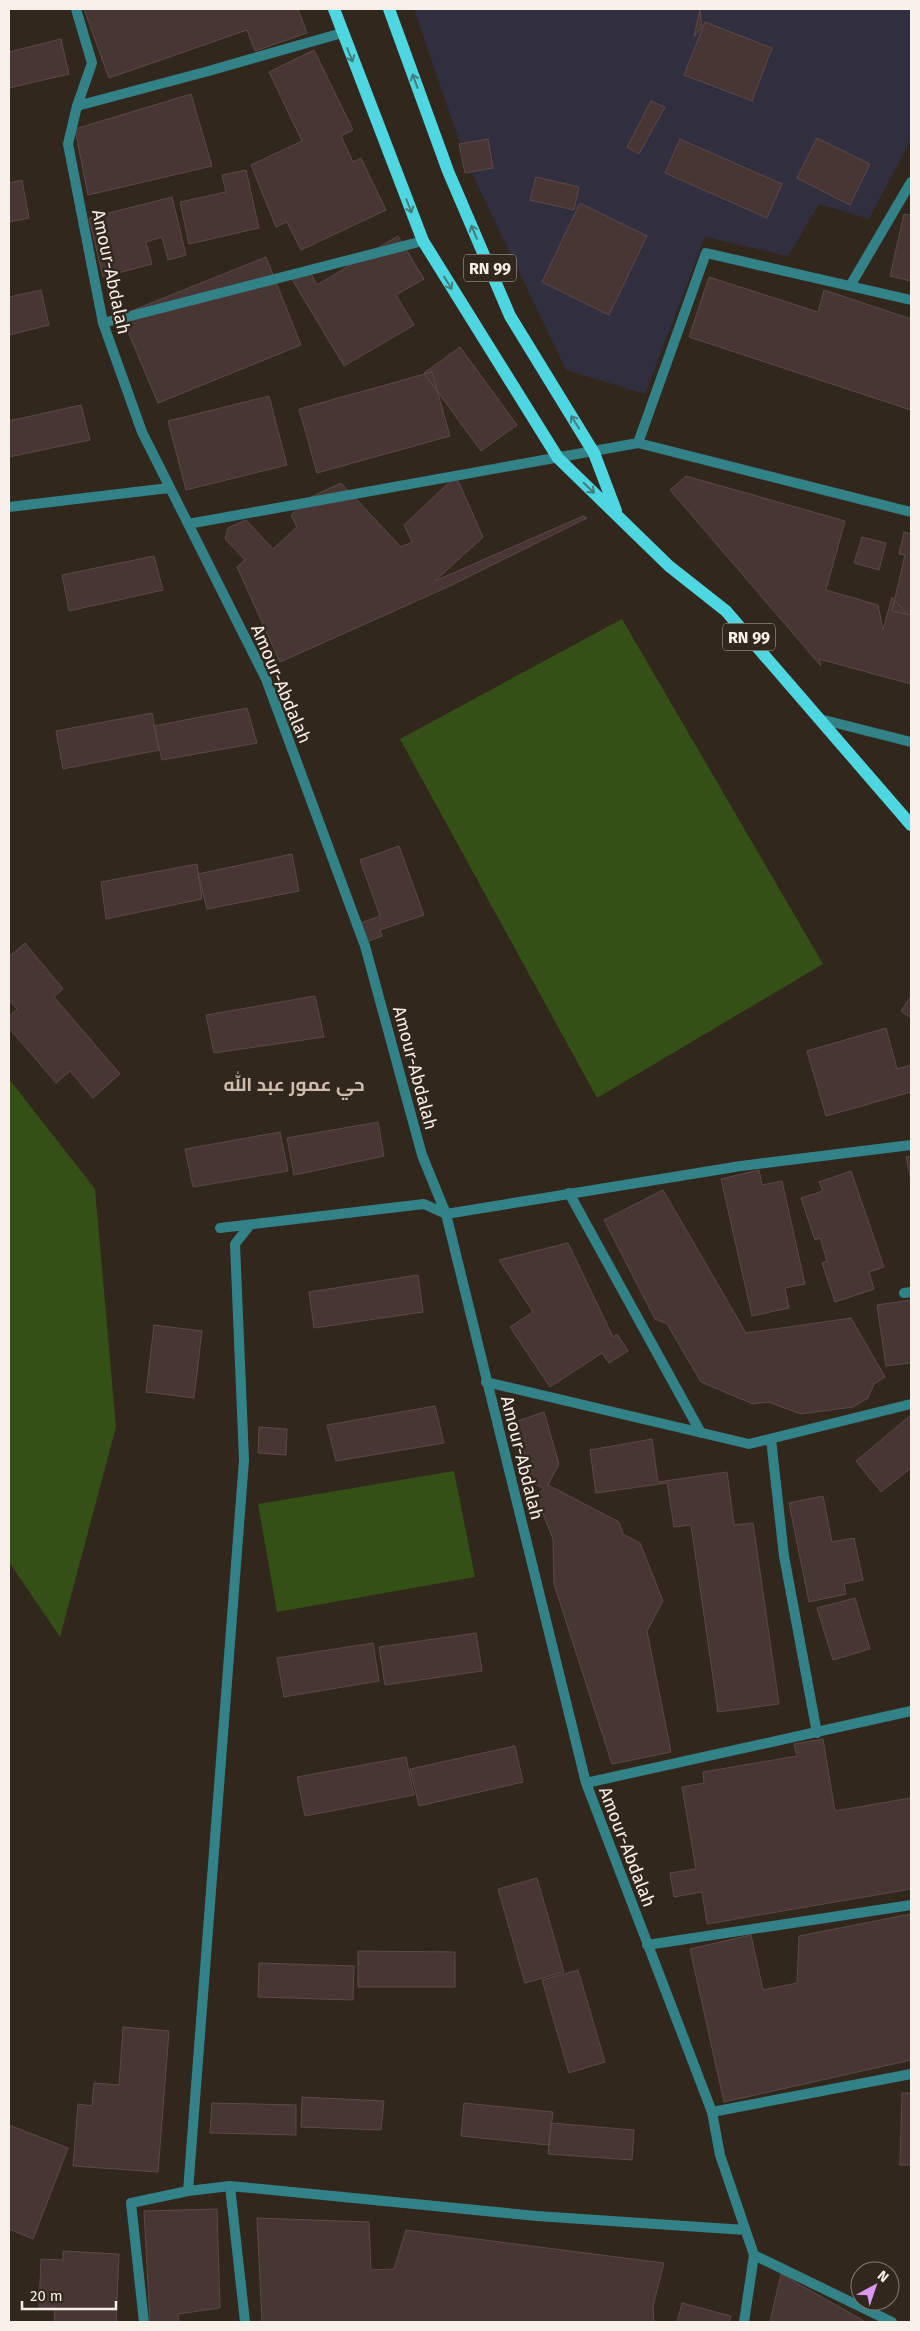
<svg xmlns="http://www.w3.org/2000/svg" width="920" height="2331" font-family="'Fira Sans',Cairo,sans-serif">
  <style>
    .education { fill: #302e3f }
    .green { fill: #355016 }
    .building { fill: #483635; stroke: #5c4948 }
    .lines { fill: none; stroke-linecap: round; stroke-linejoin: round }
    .street { stroke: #328288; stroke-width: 10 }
    .primary { stroke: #4ed7e1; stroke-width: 12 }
    .oneway { stroke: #407f7e }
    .labels { text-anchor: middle; stroke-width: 5; stroke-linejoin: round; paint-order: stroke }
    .shield { fill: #32271c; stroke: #bdb4ac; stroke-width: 1 }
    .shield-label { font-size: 16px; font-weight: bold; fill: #f8f1e9 }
    .street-label { font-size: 18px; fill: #f8f1e9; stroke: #32271c }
    .neighbourhood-label { font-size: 19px; font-weight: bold; fill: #cbbcae; stroke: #32271c }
  </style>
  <rect width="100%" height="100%" fill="#32271c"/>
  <path class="education" d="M414 9H911V140L869 219 819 204 788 256 705 237 645 394 566 370 466 161Z"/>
  <path class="green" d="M622 619 823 964 597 1098 400 739Z
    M9 1079 95 1189 116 1427 60 1637 9 1562Z
    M454 1471 475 1577 277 1612 258 1504Z"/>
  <path class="building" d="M84 9H298L307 33 255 51 247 30 109 78Z
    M700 9 702 27 694 37Z
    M705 22 772 48 752 101 684 75Z
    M61 39 69 74 9 88V52Z
    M314 50 353 130 341 136 353 162 361 158 386 210 301 250 287 222 276 227 251 165 302 141 269 72Z
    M191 94 212 166 88 195 75 129Z
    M651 101 665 107 639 154 627 147Z
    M817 138 870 164 850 205 797 178Z
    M488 139 493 168 465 173 459 144Z
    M680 139 782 184 767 218 665 173Z
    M246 170 259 228 189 244 180 202 226 192 222 175Z
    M536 177 579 187 574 210 530 200Z
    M22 180 29 218 9 222V183Z
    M172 197 186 255 168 260 162 237 146 242 152 264 103 277 89 218Z
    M580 203 647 236 609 315 542 282Z
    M904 214 911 215V281L890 276Z
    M398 236 424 279 396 295 414 325 344 366 290 276 307 266 317 285Z
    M266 257 301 345 158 403 121 315Z
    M709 277 818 312 824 290 911 319V410L689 337Z
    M41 290 49 325 9 335V297Z
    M460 347 517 425 481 451 424 373Z
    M432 372 450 436 317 473 299 409Z
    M269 396 287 465 186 490 168 421Z
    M81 405 90 440 9 457V421Z
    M456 476 483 537 435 581 583 516 587 518 452 585 280 662 237 567 245 560 225 539 228 528 246 520 273 549 297 527 291 515 311 497 341 483 401 547 412 542 404 525Z
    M686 476 845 521 826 590 878 605 883 630 892 597 911 619V684L819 659 821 666 670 490Z
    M904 532 911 534V615L892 611 905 555 899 554Z
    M862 537 886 543 879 570 854 563Z
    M154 556 163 590 69 611 62 575Z
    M247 708 257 743 162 760 154 726Z
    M152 713 159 750 63 769 56 731Z
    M399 846 424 915 380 930 382 936 364 943 358 924 380 916 360 860Z
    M292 854 299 891 207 909 198 874Z
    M197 864 202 899 106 919 101 882Z
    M25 943 63 989 54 997 120 1074 93 1098 70 1071 56 1083 9 1028V1016L17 1009 9 1000V957Z
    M315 996 324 1037 214 1053 206 1015Z
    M911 996V1018L901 1011Z
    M886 1028 897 1069 911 1065V1092L826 1116 807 1051Z
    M378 1122 384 1156 294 1175 287 1138Z
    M280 1132 288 1171 193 1187 185 1149Z
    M911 1156V1180L906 1157Z
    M759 1170 762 1185 782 1181 805 1284 785 1288 789 1308 752 1316 721 1179Z
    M851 1171 884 1267 869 1272 874 1289 835 1302 822 1263 827 1261 820 1238 815 1240 801 1198 823 1191 819 1182Z
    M663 1190 746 1333 851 1318 885 1377 874 1384 868 1398 853 1407 801 1414 768 1402 753 1404 701 1382 667 1324 655 1319 604 1220Z
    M568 1243 613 1337 617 1334 628 1351 609 1363 602 1353 550 1387 510 1327 533 1312 499 1260Z
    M418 1275 423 1312 314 1328 309 1292Z
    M911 1300V1363L886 1366 877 1305Z
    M154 1325 202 1331 194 1398 146 1392Z
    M435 1406 444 1443 336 1461 327 1425Z
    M544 1412 559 1464 548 1485 619 1522 623 1534 640 1543 663 1601 647 1631 671 1752 612 1764 554 1584 553 1539 537 1499 543 1488 532 1483 509 1424Z
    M911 1415V1468L881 1492 856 1461Z
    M259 1427 287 1429 286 1455 258 1453Z
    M652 1439 658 1482 727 1472 734 1525 753 1523 779 1704 718 1712 691 1525 674 1527 667 1483 596 1493 590 1450Z
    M823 1496 832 1542 854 1538 863 1580 844 1584 846 1594 809 1602 789 1503Z
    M855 1598 870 1649 833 1660 817 1608Z
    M476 1633 482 1671 385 1685 379 1647Z
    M373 1643 379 1681 284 1697 277 1658Z
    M823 1739 835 1811 911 1798V1889L707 1924 702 1892 674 1897 670 1873 696 1869 682 1787 704 1783 703 1772 797 1756 794 1744Z
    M515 1746 523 1782 419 1806 410 1769Z
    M406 1757 414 1795 305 1816 297 1777Z
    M537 1878 564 1972 525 1983 498 1889Z
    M911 1914V2060L724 2102 690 1949 751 1935 763 1990 797 1983 799 1936Z
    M358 1951 455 1952V1987H358Z
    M259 1963 354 1966 353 2000 258 1997Z
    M578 1970 605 2062 569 2073 542 1980Z
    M123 2027 169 2031 158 2172 73 2166 78 2104 92 2106 94 2083 119 2085Z
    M902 2093H911V2165H900Z
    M302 2097 384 2101 381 2130 301 2127Z
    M212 2103 296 2105V2135L210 2133Z
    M464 2103 553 2112 549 2145 461 2136Z
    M551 2123 634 2130 632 2160 548 2154Z
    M9 2125 68 2148 33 2239 9 2229Z
    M217 2209 220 2308 178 2314 179 2322H150L144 2211Z
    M257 2218 369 2222 371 2270 394 2269 406 2230 664 2263 653 2306 654 2322H262Z
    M63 2251 119 2254 116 2322H54L55 2307H39L41 2259 63 2260Z
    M781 2274 866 2322H770Z
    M682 2303 731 2316 729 2322H677Z"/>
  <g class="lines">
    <path class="street" d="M76 9 92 63 77 106 68 144 103 323 142 432 266 679 365 946 422 1155 446 1214 586 1783 712 2112 720 2155 754 2255 744 2322
      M77 106 205 72 342 33
      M850 286 911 182
      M103 323 423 241
      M638 443 706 253 911 300
      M9 507 169 488
      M188 524 638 443 911 512
      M820 719 911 742
      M569 1193 701 1433
      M220 1228 424 1204 446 1214 741 1166 911 1145
      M904 1293 911 1292
      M486 1382 749 1444 911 1404
      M771 1439 784 1556 817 1733
      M586 1783 911 1711
      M647 1945 911 1905
      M712 2112 911 2074
      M188 2191 244 1460 235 1244 250 1225
      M754 2255 892 2322
      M144 2322 131 2203 188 2191 230 2186
      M245 2322 230 2186 537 2216 745 2230"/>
    <path class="primary" d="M334 9 423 241 558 458 669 566 726 611 911 825
      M389 9 448 171 510 316 594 453 616 511"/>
  </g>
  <defs><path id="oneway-shaft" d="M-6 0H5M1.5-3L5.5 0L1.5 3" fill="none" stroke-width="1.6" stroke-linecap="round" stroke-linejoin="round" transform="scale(1.25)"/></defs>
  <g class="oneway">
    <use href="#oneway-shaft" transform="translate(350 55) rotate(68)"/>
    <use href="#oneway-shaft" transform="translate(415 81) rotate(-110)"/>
    <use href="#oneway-shaft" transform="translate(409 206) rotate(69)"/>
    <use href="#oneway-shaft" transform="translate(474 232) rotate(-113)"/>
    <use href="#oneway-shaft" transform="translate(448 283) rotate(58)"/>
    <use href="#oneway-shaft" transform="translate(575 422) rotate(-122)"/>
    <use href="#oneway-shaft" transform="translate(589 488) rotate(44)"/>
  </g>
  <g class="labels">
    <g class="shield">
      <rect x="464" y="254.5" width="52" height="27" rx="4"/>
      <rect x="723" y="623.5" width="52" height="27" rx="4"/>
    </g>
    <g class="shield-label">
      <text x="490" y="274">RN 99</text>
      <text x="749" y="643">RN 99</text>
    </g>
    <g class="street-label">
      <text transform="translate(111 272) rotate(78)" y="6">Amour-Abdalah</text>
      <text transform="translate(281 684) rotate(67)" y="6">Amour-Abdalah</text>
      <text transform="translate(415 1068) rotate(75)" y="6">Amour-Abdalah</text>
      <text transform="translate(522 1458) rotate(76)" y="6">Amour-Abdalah</text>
      <text transform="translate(627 1847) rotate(69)" y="6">Amour-Abdalah</text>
    </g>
    <g class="neighbourhood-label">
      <text x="294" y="1091">حي عمور عبد الله</text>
    </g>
  </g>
  <rect width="920" height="2331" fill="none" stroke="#f8f1e9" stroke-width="20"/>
  <g transform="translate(875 2286) rotate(40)"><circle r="24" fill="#32271c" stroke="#81786e"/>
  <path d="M0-4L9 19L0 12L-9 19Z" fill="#db99f5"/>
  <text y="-8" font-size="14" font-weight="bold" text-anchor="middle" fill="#f8f1e9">N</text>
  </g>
  <path d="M22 2301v8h94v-8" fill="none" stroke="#f8f1e9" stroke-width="2.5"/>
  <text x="30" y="2301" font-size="15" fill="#f8f1e9" stroke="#32271c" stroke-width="4" paint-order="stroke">20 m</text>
</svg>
